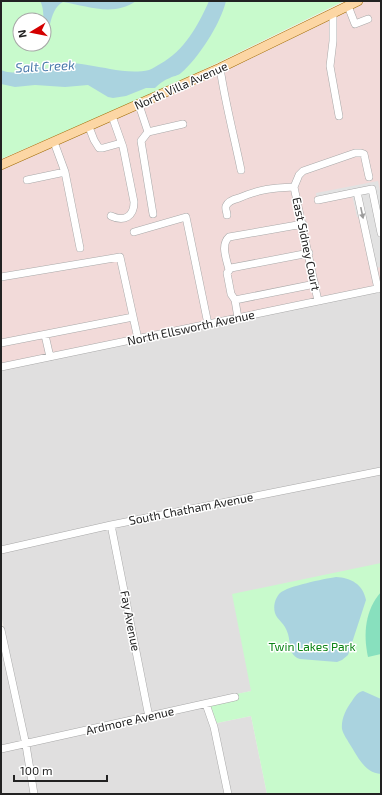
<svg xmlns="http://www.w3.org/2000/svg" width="382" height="795" font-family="'Exo 2',sans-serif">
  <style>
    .residential { fill: #e0dfdf }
    .commercial { fill: #f2dad9 }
    .park { fill: #c8facc; fill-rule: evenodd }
    .pitch { fill: #88e0be }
    .parking { fill: #e2e2e2 }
    .water { fill: #aad3df }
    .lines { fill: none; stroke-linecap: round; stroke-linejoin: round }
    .minor-casing { stroke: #a9a9a9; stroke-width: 8 }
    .major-casing { stroke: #a06b00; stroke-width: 10 }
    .minor { stroke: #fff; stroke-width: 7 }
    .major { stroke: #fcd6a4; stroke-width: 9 }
    .oneway { fill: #9c9c9c }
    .labels { text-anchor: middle; stroke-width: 3; stroke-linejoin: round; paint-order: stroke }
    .street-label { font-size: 12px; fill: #222; stroke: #fff }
    .park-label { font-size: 12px; fill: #0c8416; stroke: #fff }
    .water-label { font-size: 13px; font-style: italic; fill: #4a7aab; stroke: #fff }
  </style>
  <rect width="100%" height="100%" fill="#f2efe9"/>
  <path class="residential" d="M381 290V563L251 691 27 742 1 614V368Z
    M1 634 23 742 1 746Z
    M209 704 217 723 251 716 267 794H36L27 745Z
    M24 748 33 794H1V752Z"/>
  <path class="commercial" d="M365 1H381V286L1 364V170Z"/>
  <path class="park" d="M1 1H344L166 88 1 159ZM20 20H44V44H20Z
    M381 563V794H267L251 716 217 723 208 700 251 691 232 594Z"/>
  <path class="pitch" d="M381 592V654L368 657C363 634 365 610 381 592Z"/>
  <path class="parking" d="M378 181 381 196V267L371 269 360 217H357L352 195 317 202 316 193Z"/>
  <path class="water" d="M40 1H136C113 17 88 6 63 2 55 6 52 16 50 24L44 23C43 17 44 7 40 1Z
    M209 1H226C221 23 198 59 181 73 178 76 173 76 170 78 164 80 159 84 155 88H146L126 96 113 98 108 97 88 85 65 87 35 85 15 87 1 84V70C19 77 24 67 42 67 45 68 50 70 54 69 57 68 60 64 64 63 75 62 98 67 110 69 122 71 136 73 149 70 152 69 156 66 160 64 184 51 198 26 209 1Z
    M336 577C351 578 363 584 366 600L348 655 342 660 337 662 300 659C288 655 291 644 288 634 285 623 277 620 275 613 273 607 275 598 280 593 288 586 324 579 336 577Z
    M363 691 381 699V774C364 773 357 755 349 743 347 739 343 734 342 729 341 719 346 709 352 701 355 696 358 692 363 691Z"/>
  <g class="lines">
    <defs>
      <path id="minor" d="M348 6 355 24 368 19
        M333 13V41L330 66 339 116
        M220 68C225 102 234 136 241 170
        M139 105 148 132
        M89 127 94 140 99 148H103L121 143
        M54 142 65 172 80 248
        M27 180 65 172
        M294 187 318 301
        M294 187 299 175 303 171 355 153H361L364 154 369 177
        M318 200 357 192
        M153 214 141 141 148 132 183 124
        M227 215C227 212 225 209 226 206 228 201 235 199 239 198 260 189 272 188 294 187
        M111 216C124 222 134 217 134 202L123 147 112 116
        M134 232 186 217 208 324
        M229 270C227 260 220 245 229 237L303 224
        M1 277 120 257 138 339
        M378 289 357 192 372 189 381 233
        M235 300 231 294 227 273 231 268 309 253
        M238 318 235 300 315 284
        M45 335 50 357
        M1 343 133 317
        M1 367 381 288
        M111 525 149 717
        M1 550 111 525 381 471
        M1 630 26 745 34 794
        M206 704 214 727 228 794
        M1 749 235 697"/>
      <path id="major" d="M1 165 220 68 358 1"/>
    </defs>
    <use href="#minor" class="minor-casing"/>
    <use href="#major" class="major-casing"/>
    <use href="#minor" class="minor"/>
    <use href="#major" class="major"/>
  </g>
  <defs><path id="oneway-solid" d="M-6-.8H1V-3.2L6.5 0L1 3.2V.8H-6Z"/></defs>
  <use class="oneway" href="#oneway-solid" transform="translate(362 213) rotate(78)"/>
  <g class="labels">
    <g class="street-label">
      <text transform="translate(181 86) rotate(-24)" y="4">North Villa Avenue</text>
      <text transform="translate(306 244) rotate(78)" y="4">East Sidney Court</text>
      <text transform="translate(191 328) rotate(-12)" y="4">North Ellsworth Avenue</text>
      <text transform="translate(191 509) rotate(-11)" y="4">South Chatham Avenue</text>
      <text transform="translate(130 621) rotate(79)" y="4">Fay Avenue</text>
      <text transform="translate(130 721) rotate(-13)" y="4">Ardmore Avenue</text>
    </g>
    <g class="park-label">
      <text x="312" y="651">Twin Lakes Park</text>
    </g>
    <g class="water-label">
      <text transform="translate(45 66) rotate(-3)" y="5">Salt Creek</text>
    </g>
  </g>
  <rect width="382" height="795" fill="none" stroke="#222222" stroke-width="4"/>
  <g transform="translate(32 32) rotate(260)"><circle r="19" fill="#ffffff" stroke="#a7a7a7"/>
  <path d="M0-3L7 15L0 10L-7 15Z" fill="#d40000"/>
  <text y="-6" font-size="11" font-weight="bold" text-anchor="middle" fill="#222222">N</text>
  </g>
  <path d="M14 775v6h93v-6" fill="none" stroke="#222222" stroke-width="2"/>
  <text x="20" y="775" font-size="12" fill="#222222" stroke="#ffffff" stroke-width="3" paint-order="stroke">100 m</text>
</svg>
